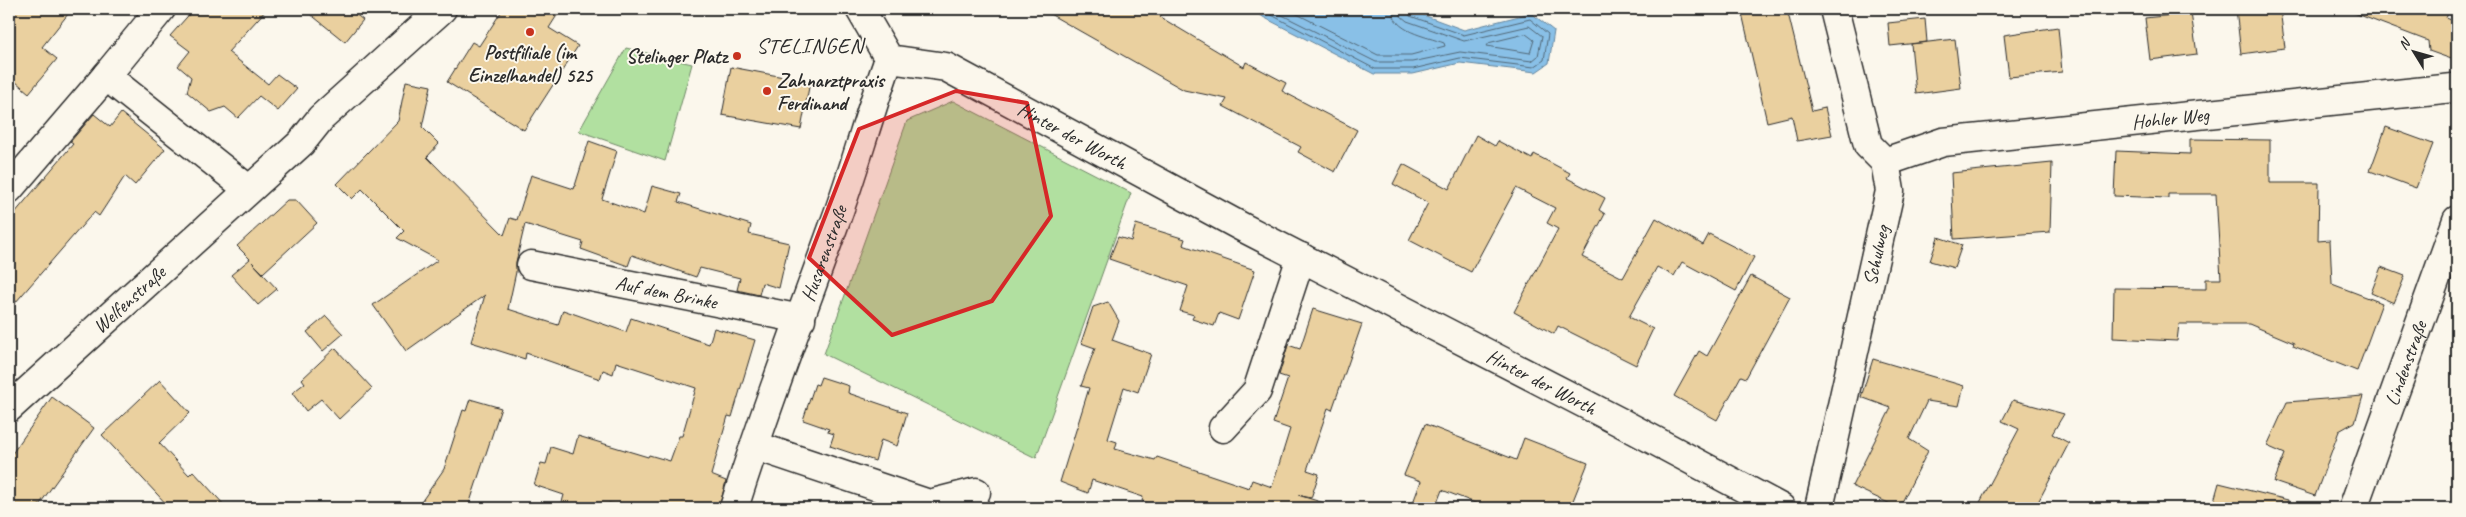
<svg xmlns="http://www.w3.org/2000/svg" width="2466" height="517" font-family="Caveat,sans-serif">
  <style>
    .green { fill: #b1e0a0; stroke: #6e8666 }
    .water { fill: #89c0e7; stroke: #63849c }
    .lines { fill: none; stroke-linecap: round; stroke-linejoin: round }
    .shore { stroke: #516776; stroke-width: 1 }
    .building { fill: #ead09f; stroke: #2b2b2b }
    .minor-casing { stroke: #2b2b2b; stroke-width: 31 }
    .minor { stroke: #fbf7ec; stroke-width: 28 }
    .marked { fill: #d62828; fill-opacity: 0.2; stroke: #d62828; stroke-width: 4; stroke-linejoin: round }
    .poi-dot { fill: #c8321e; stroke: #fbf7ec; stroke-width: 2 }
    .labels { text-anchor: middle; stroke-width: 4; stroke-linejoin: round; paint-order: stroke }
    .poi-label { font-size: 20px; font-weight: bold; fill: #2b2b2b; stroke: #fbf7ec }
    .street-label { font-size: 20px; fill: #2b2b2b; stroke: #fbf7ec }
    .quarter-label { font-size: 22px; letter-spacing: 1px; fill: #2b2b2b; stroke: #fbf7ec }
  </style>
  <rect width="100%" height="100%" fill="#fbf7ec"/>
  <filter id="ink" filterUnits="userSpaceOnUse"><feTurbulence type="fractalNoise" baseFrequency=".02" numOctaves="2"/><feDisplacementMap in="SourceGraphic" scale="10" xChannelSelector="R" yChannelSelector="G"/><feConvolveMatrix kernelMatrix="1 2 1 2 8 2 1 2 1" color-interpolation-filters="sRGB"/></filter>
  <g filter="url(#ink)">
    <path class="green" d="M626 48 692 64 665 161 579 131Z
      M953 101 1131 193 1036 458 824 354 907 121Z"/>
    <path class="water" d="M1253 9H1407L1464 30 1531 13 1554 31 1549 63 1536 72 1460 63 1413 74H1374L1263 17Z"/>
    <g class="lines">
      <path class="shore" d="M1260 9 1375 69H1413L1460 58 1534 67 1544 60 1548 34 1530 19 1464 35 1410 16 1406 9
        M1270 9 1376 62H1412L1460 52 1532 61 1538 56 1542 36 1529 26 1464 41 1407 21 1401 16 1400 9
        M1287 9 1378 55H1411L1445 46 1444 43C1426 36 1393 32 1392 9
        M1526 34 1534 40 1530 53 1487 46 1489 43Z"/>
    </g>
    <path class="building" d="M9 9H72L42 47 57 59 29 93 9 76Z
      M194 9H267L228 52 268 84 277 74 297 89 278 111 259 96 238 118 225 107 211 112 187 92 191 77 178 66 190 51 170 36Z
      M304 9H349L363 20 345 42Z
      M503 9H561L549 28 578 46 524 130 447 82 472 42 479 46Z
      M1041 9H1166L1160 17 1244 67 1246 62 1286 83 1282 91 1357 130 1335 172 1298 152 1301 147 1223 106 1227 99 1184 90Z
      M1741 9H1787L1812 111 1825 108 1832 135 1797 141 1792 116 1767 122Z
      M2236 9H2280L2285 48 2241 54Z
      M2350 9H2450L2446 18 2457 22V61L2429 51 2428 41 2349 11Z
      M2191 13 2197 54 2150 60 2145 18Z
      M1925 19 1927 42 1890 46 1888 23Z
      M2058 27 2062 72 2009 77 2004 35Z
      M1955 39 1961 88 1916 94 1911 44Z
      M731 67 810 82 801 129 722 115Z
      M406 81 431 86 422 127 439 144 427 157 504 235 510 218 517 220 531 175 574 189 589 141 617 151 602 199 644 214 652 186 681 194 678 202 751 225 749 234 789 243 779 288 762 283 759 295 737 290 740 278 700 268 696 277 632 255 628 266 581 249 583 242 525 224 516 262V272L508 309 558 325 563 310 626 332 631 318 709 344 714 328 755 340 732 417 728 416 711 475 726 481 719 508H626L609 503 607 508H581L562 502 564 495 534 485 541 463 546 464 551 447 573 454 578 436 648 457 649 455 670 461 679 436H682L696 388 616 362 613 374 603 370 600 379 526 353 525 359 471 342 485 295 406 351 373 305 438 260 397 238 404 231 362 189 352 199 337 184 398 121Z
      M121 113 165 149 135 185 125 176 99 216 94 212 9 310V220L73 144 70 142 94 114 110 127Z
      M2386 127 2433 144 2416 188 2370 171Z
      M1476 135 1495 146 1498 141 1532 159 1534 154 1570 173 1567 178 1605 198 1599 210 1605 214 1582 257 1623 278 1656 218 1703 245 1709 234 1754 257 1736 291 1682 262 1674 276 1657 267 1629 317 1653 329 1636 365 1558 326 1554 334 1514 312 1558 229 1547 223 1555 208 1516 188 1471 272 1409 240 1428 203 1393 184 1403 164 1449 189Z
      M2190 139 2270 140V183H2319L2318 241 2330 240 2332 284 2382 303 2357 371 2293 346 2294 343 2249 324H2179L2177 341 2113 338 2114 288 2206 289V279H2221L2216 194H2168V198L2114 196 2116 151 2190 154Z
      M2052 163 2050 232 1954 239 1951 173Z
      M287 200H296L317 223 263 273 252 262 277 289 258 305 231 275 250 259 237 246Z
      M1136 224 1185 239 1183 245 1255 270 1238 320 1219 313 1214 326 1192 319 1194 315 1180 311 1188 286 1109 259 1118 237 1131 241Z
      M1938 237 1962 245 1954 268 1930 261Z
      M2381 267 2405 276 2394 303 2371 293Z
      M1751 276 1790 297 1746 378 1741 376 1717 420 1674 396 1699 351 1707 356Z
      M1108 302 1119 321 1112 340 1151 354 1138 392 1124 387 1108 439 1117 442 1115 449 1155 460 1157 457 1249 488 1252 480 1272 487 1290 429 1273 423 1288 378 1279 375 1288 345 1300 349 1313 309 1362 324 1332 410 1328 408 1307 470 1319 474 1311 498 1298 495 1324 503 1323 508H1164L1142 501 1143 497 1092 480 1088 493 1060 482 1089 388 1081 386 1095 348 1081 343 1093 307Z
      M326 316 343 334 323 351 307 332Z
      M335 348 372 388 339 419 321 399 306 411 292 393 305 383 302 379Z
      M1873 359 1964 386 1959 406 1927 401 1909 439 1928 451 1899 508 1852 486 1891 408 1861 397Z
      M821 377 849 386 848 393 907 413 897 446 881 440 875 461 830 446 834 434 828 432 829 429 803 420 815 384 818 385Z
      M160 380 190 413 159 443 189 475 193 471 227 508H170L102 435Z
      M2363 396 2355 422 2339 431 2315 496 2274 482 2285 454 2267 446 2287 402Z
      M52 397 94 428 37 508H9V458Z
      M470 399 501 408 468 508H417L444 469 463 410 466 411Z
      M2013 400 2064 414 2052 434 2069 443 2035 508H1977L2019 429 2002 421Z
      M1425 424 1516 460 1524 438 1588 463 1570 508H1488L1442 490 1435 508H1411L1421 481 1404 475Z
      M2219 483 2288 500 2287 508H2212Z"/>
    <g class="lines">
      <defs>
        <g id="minor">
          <path id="s1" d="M860 9 889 59 946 67 1240 226 1620 422 1781 508"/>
          <path d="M106 76 161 9"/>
          <path id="s2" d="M1885 162 1943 142 2453 88 2457 89"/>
          <path d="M9 189 106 76 248 189"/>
          <path id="s3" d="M531 265 801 319"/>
          <path id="s4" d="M9 408 301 143 321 118 442 9"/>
          <path d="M1223 428 1257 391 1301 257"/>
          <path d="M756 446 929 504 976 492"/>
          <path id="s5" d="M734 508C764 411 801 317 835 222 855 168 869 113 889 59"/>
          <path id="s6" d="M1819 508 1890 191 1885 162 1868 145 1834 9"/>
          <path id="s7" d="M2353 508 2457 220"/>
        </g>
      </defs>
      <use href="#minor" class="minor-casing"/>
      <use href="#minor" class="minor"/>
    </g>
  </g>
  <path class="marked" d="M956 91 1027 103 1051 216 992 301 892 335 809 258 859 129Z"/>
  <g class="poi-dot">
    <circle cx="530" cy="32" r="5"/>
    <circle cx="737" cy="56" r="5"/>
    <circle cx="767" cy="91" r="5"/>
  </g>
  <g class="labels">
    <g class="poi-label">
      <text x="530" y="59">Postfiliale (im<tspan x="530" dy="23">Einzelhandel) 525</tspan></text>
      <text x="727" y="63" text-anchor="end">Stelinger Platz</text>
      <text x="777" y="87" text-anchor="start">Zahnarztpraxis<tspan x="777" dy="23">Ferdinand</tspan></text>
    </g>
    <g class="street-label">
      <text dy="7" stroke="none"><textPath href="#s2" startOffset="290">Hohler Weg</textPath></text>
      <text dy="7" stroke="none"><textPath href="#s1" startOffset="259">Hinter der Worth</textPath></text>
      <text dy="7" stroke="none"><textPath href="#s5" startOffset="270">Husarenstraße</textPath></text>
      <text dy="7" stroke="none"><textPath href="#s6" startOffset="259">Schulweg</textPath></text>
      <text dy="7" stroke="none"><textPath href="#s3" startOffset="138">Auf dem Brinke</textPath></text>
      <text dy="7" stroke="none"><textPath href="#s4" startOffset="162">Welfenstraße</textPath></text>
      <text dy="7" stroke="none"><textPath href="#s7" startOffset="154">Lindenstraße</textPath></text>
      <text dy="7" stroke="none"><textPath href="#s1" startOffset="789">Hinter der Worth</textPath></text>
    </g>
    <g class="quarter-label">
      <text x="810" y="53">STELINGEN</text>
    </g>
  </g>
  <rect width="2466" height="517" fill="none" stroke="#fbf7ec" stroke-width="30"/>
  <rect x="15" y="15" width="2436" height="487" fill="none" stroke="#2b2b2b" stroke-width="2" filter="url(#ink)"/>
  <g transform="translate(2414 52) rotate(307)" stroke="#fbf7ec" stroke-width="4" paint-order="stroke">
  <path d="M0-4L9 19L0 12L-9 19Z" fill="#2b2b2b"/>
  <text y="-8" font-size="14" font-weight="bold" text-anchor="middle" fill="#2b2b2b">N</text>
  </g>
</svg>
